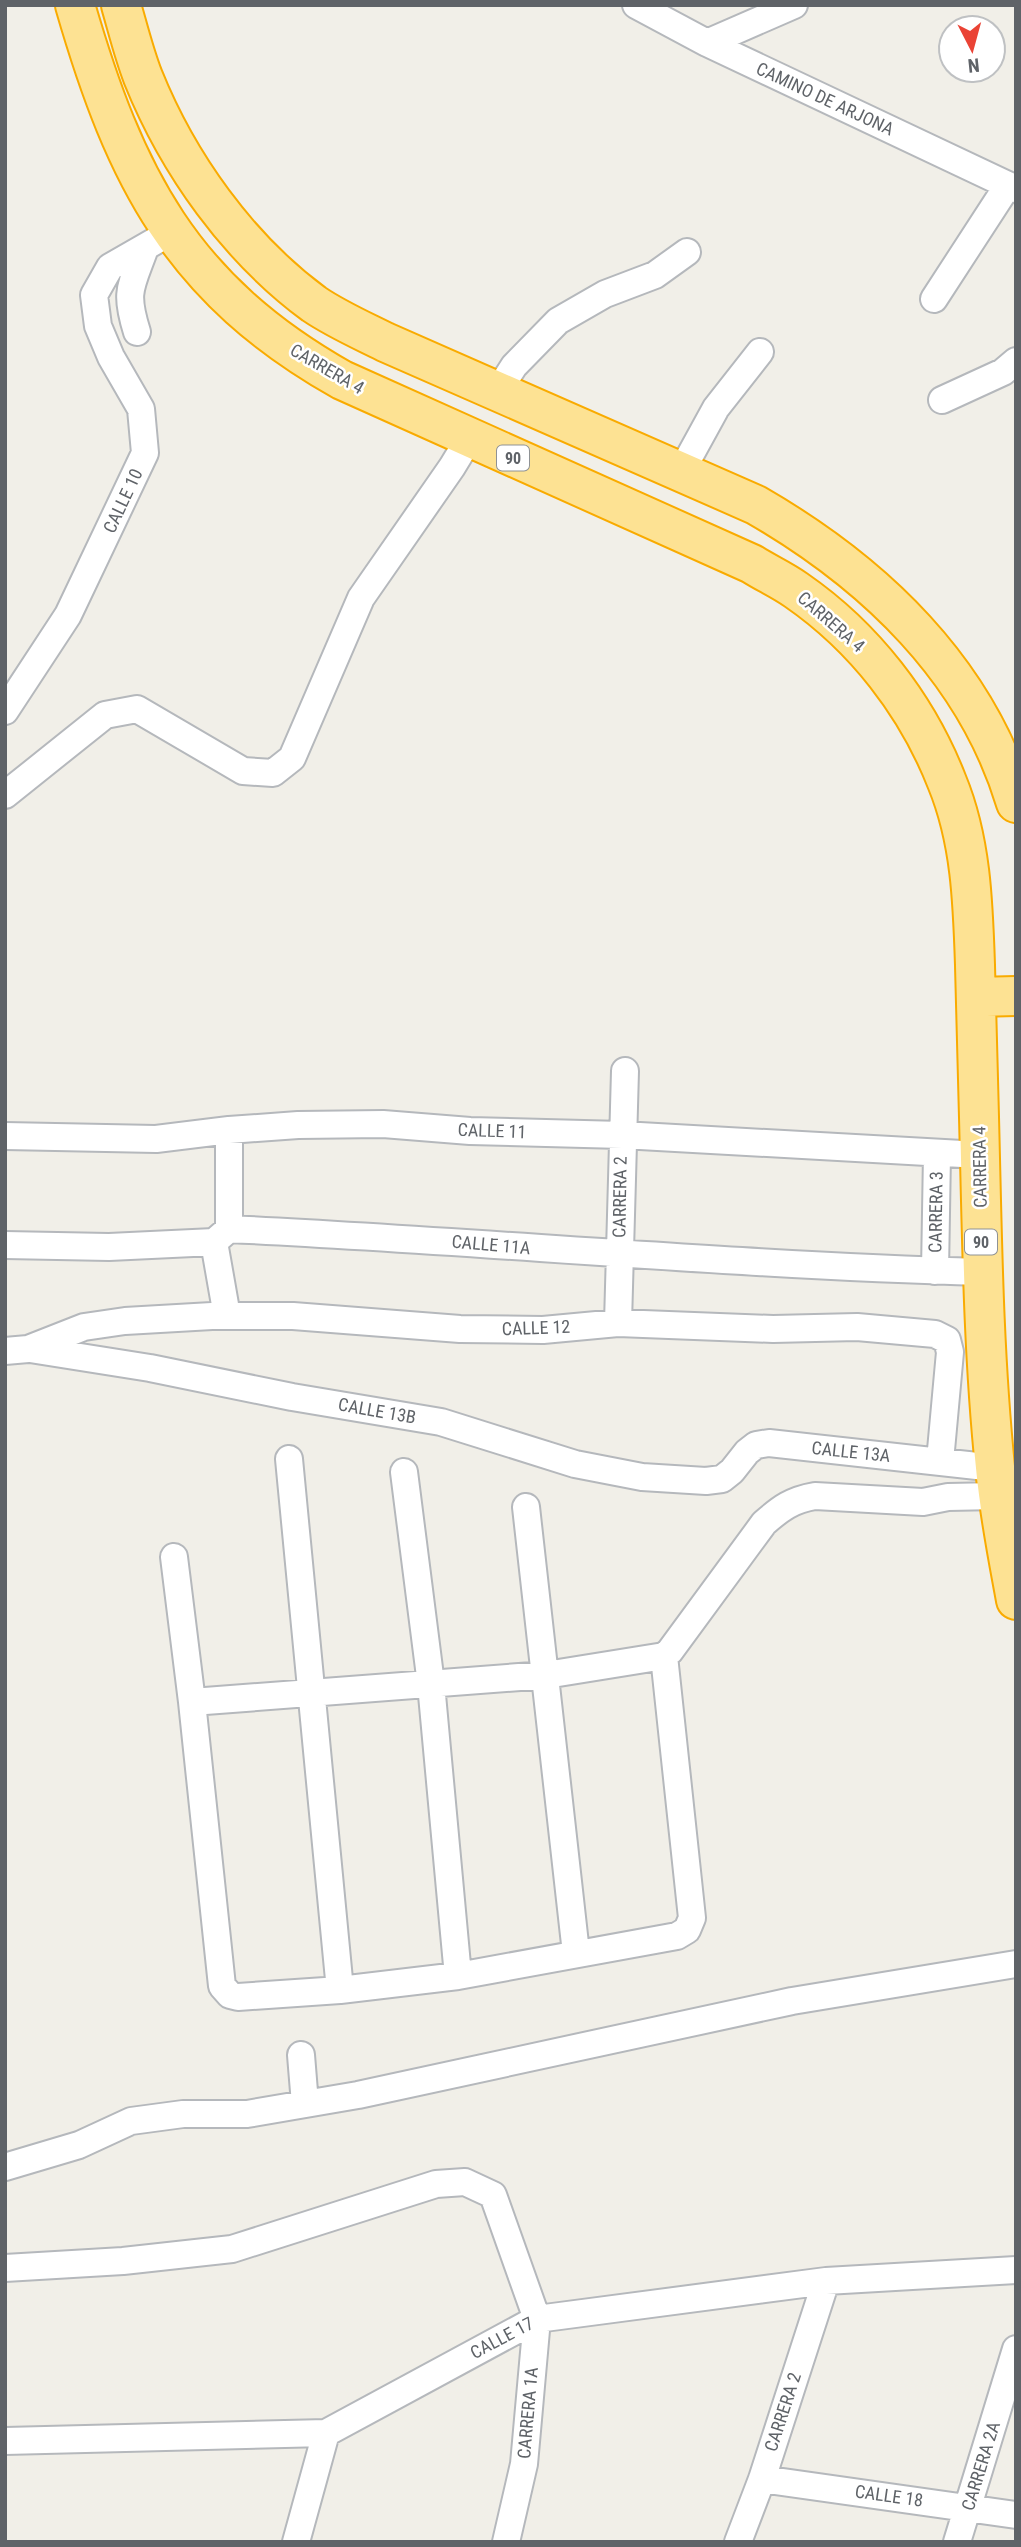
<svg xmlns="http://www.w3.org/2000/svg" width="1021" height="2547" font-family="'Roboto Condensed',sans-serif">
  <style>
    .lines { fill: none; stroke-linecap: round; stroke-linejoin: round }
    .minor-casing { stroke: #b5b8bc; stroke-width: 30 }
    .highway-casing { stroke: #f9ab00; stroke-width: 42 }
    .minor { stroke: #fff; stroke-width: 26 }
    .highway { stroke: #fde293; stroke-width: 38 }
    .labels { text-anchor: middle; stroke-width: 5; stroke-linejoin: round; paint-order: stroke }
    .shield { fill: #fff; stroke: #8f9295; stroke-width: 2 }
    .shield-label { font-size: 16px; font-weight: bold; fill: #5f6368 }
    .street-label { font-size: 18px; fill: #5f6368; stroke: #fff }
  </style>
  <rect width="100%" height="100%" fill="#f1efe8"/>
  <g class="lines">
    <defs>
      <path id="minor" d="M636 5 707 43 1016 189
        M707 43 794 5
        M934 299 1008 185
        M137 332C124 291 131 287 145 248
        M498 391 514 366 558 321 605 294 655 275 687 252
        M942 400 1003 372 1016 361
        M682 470 716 408 760 352
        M5 711 68 615 145 453 141 409 111 357 98 326 94 295 110 267 171 232
        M5 795 105 715 137 709 243 771 273 773 292 758 361 598 452 467 469 439
        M229 1130V1229
        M5 1136 156 1139 229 1130 298 1125 383 1124 470 1131 622 1135 980 1155
        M214 1242 227 1316
        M5 1245 109 1247 214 1242 229 1229C480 1241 731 1265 982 1272
        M935 1271 937 1154
        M618 1323 625 1071
        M30 1349 150 1368 292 1397 441 1422 575 1464 642 1477 706 1481 722 1479 732 1471 747 1452 756 1445 769 1443 995 1468
        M5 1351 28 1349 84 1327 125 1321 212 1316H293L460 1329 543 1330 618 1323 773 1329 857 1327 935 1334 947 1340 950 1352 940 1461
        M289 1459 340 1990
        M404 1472 431 1684 458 1976
        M526 1507 576 1953
        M174 1557 192 1702 222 1986 230 1995 238 1997 340 1990 458 1976 677 1936 687 1930 692 1918 664 1656
        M192 1702 546 1675 664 1656 670 1651 764 1523C781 1508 792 1500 815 1496L923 1502 948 1497 998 1496
        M301 2055 305 2104
        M5 2167 79 2145 131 2121 183 2114H247L358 2095 792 2001 1016 1964
        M5 2268 123 2261 232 2249 436 2184 465 2182 493 2195 537 2319 524 2464 506 2542
        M5 2441 326 2433 537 2319 826 2281 1016 2270
        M762 2479 1016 2515
        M296 2542 326 2433
        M738 2542 762 2479 826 2281
        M957 2542 1016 2349"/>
      <path id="highway" d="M75 5C125 178 181 289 342 380L752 564C766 573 782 580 796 590 864 637 917 705 947 782 971 840 973 903 975 965 976 1016 978 1067 979 1117 982 1234 983 1350 995 1467 999 1512 1008 1556 1016 1600
        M121 5C128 29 134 54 143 77 178 164 238 248 314 304 336 319 361 330 385 342L756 505C874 573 976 670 1016 803
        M976 997 1016 996"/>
    </defs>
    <use href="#minor" class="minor-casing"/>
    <use href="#highway" class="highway-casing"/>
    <use href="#minor" class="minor"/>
    <use href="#highway" class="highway"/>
  </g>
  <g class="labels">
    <g class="shield">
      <rect x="497" y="445.5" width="32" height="25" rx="5"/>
      <rect x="965" y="1229.5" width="32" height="25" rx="5"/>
    </g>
    <g class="shield-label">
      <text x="513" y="464">90</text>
      <text x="981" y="1248">90</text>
    </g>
    <g class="street-label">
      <text transform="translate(825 99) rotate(25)" y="6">CAMINO DE ARJONA</text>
      <text transform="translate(327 369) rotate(30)" y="6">CARRERA 4</text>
      <text transform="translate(123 501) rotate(-65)" y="6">CALLE 10</text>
      <text transform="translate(831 622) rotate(41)" y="6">CARRERA 4</text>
      <text transform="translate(492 1131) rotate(2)" y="6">CALLE 11</text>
      <text transform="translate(980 1167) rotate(-91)" y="6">CARRERA 4</text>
      <text transform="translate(620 1197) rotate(-89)" y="6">CARRERA 2</text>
      <text transform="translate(936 1212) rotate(-89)" y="6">CARRERA 3</text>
      <text transform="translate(491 1245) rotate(5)" y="6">CALLE 11A</text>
      <text transform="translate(536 1328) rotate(-2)" y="6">CALLE 12</text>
      <text transform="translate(377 1411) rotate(10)" y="6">CALLE 13B</text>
      <text transform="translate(851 1452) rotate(6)" y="6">CALLE 13A</text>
      <text transform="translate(502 2338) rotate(-28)" y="6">CALLE 17</text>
      <text transform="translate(783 2412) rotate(-72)" y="6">CARRERA 2</text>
      <text transform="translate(528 2413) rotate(-85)" y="6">CARRERA 1A</text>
      <text transform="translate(981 2466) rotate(-73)" y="6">CARRERA 2A</text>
      <text transform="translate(889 2496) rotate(8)" y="6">CALLE 18</text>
    </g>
  </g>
  <rect width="1021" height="2547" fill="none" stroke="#5f6368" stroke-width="14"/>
  <g transform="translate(972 49) rotate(174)"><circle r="33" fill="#ffffff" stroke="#bfc1c3" stroke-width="2"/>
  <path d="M0-5L12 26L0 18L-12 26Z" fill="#ea4335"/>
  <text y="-10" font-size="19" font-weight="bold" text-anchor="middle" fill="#5f6368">N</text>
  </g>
</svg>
